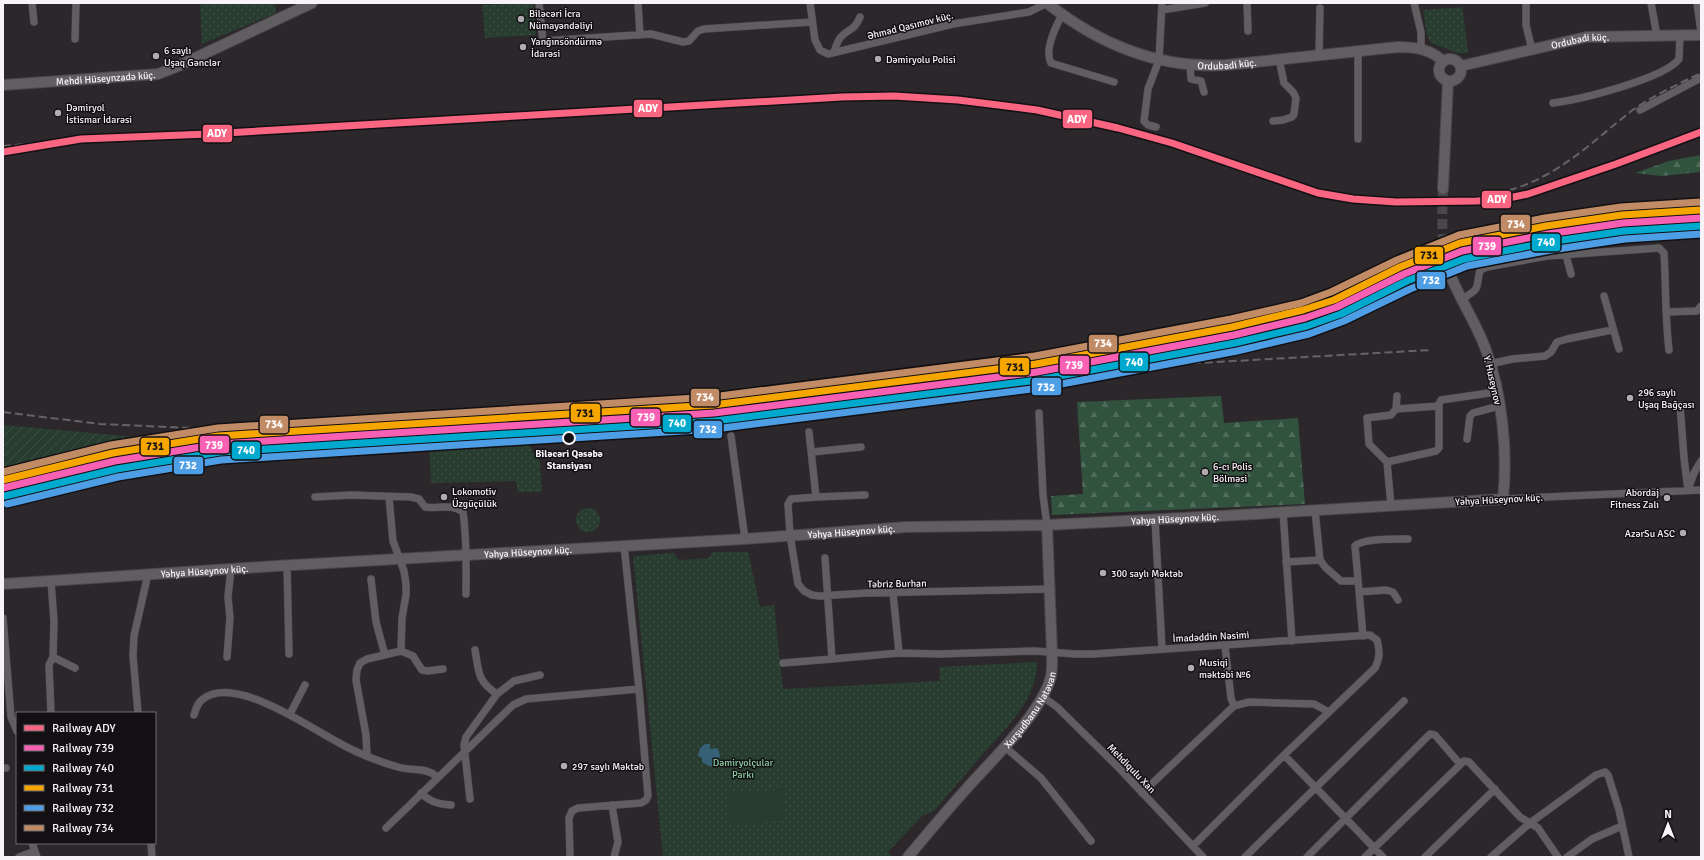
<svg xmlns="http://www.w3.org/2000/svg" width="1704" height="860" font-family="Signika,sans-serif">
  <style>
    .grass { fill: url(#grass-dots) }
    .forest { fill: url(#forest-firs) }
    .garden { fill: url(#garden-furrows) }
    .pitch { fill: #283d2f }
    .water { fill: #356075 }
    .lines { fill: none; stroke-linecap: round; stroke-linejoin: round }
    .secondary-tunnel { stroke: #4a464a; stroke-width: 10; stroke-dasharray: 10 5; stroke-linecap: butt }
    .street-casing { stroke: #4a454a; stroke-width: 8 }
    .secondary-casing { stroke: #4a454a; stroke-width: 12 }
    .street { stroke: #615e61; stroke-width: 7 }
    .secondary { stroke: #615e61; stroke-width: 10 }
    .rail { stroke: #666366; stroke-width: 2; stroke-dasharray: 8 4; stroke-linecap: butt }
    .rail-1-casing { stroke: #131013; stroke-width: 10 }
    .rail-2-casing { stroke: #131013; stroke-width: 10 }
    .rail-3-casing { stroke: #131013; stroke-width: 10 }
    .rail-4-casing { stroke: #131013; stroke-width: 10 }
    .rail-5-casing { stroke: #131013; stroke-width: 10 }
    .rail-6-casing { stroke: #131013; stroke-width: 10 }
    .rail-1 { stroke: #fa6682; stroke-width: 7 }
    .rail-2 { stroke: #f860b3; stroke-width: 7 }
    .rail-3 { stroke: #00a9ce; stroke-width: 7 }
    .rail-4 { stroke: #f7a600; stroke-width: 7 }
    .rail-5 { stroke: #4d9ee5; stroke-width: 7 }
    .rail-6 { stroke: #c18c65; stroke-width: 7 }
    .poi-dot { fill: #b0acb0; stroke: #131013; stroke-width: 1.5 }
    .stop-dot { fill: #131013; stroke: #f8f3f8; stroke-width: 2 }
    .labels { text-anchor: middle; stroke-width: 3; stroke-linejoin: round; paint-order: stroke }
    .poi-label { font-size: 10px; fill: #f8f3f8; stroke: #131013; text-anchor: start }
    .street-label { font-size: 10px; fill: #f8f3f8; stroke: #131013 }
    .stop-label { font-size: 10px; font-weight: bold; fill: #f8f3f8; stroke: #131013 }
    .park-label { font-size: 10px; fill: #8dd1a5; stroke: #131013 }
    .line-badge { stroke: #131013; stroke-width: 1.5 }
    .badge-label { font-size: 11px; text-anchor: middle; font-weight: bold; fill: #fff }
    .pale-badge-label { font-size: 11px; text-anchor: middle; font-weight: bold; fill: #111 }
  </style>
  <defs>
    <pattern id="grass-dots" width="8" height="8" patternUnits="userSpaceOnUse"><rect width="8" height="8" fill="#283d2f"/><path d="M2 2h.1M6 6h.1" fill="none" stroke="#3d5044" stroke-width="1.8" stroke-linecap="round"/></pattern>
    <pattern id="forest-firs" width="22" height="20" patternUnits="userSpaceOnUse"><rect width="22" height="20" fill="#31533e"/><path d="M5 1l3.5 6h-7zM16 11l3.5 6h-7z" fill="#506c5b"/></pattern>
    <pattern id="garden-furrows" width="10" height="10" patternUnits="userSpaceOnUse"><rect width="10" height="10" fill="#283d2f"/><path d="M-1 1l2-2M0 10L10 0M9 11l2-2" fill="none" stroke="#3d5044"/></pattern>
  </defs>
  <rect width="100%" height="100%" fill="#2b272b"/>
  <path class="grass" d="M200 3H275L276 13 202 44Z
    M533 3 536 35 485 38 482 5Z
    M1462 7 1465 27 1468 53H1458L1431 43 1427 35 1423 10Z
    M528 434 532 452 540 461 542 492H518L516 481 431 483 429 441Z
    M576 520a12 12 0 1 1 24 0a12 12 0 1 1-24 0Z
    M712 552H748L760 607 774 605 783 689 940 681 939 667 1037 662C1038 699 1005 729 982 755 966 774 950 792 934 811L923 815 888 852 893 857H663L633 556 673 553 679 560 709 558Z"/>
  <path class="forest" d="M1701 155V172L1661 176 1635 173 1669 161Z
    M1221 396 1224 423 1298 418 1305 504 1052 515 1051 496 1083 494 1077 402Z"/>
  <path class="garden" d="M3 425 138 437V447L3 477Z"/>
  <path class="pitch" d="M783 789 785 820 728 824 726 793Z"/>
  <path class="water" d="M705 744H710V749L717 748C720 753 721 756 718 761H714V767L709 766 702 762V757H698L700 748Z"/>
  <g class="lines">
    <path class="secondary-tunnel" d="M1443 189C1442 217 1441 242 1448 269"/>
    <defs>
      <path id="street" d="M32 3 34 22
        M539 3 543 41 651 34 683 42 689 41 698 31 704 29 812 22
        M638 3 640 35
        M810 3 815 40 820 50 828 54 953 24 1029 12 1047 3
        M1247 3 1248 31
        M1414 3 1421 32V49
        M1526 3V25L1532 50
        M1651 3 1657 36
        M1697 3 1701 32
        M1162 10 1205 3
        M1062 15C1056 26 1044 50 1051 63L1114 82
        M75 39 76 3
        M834 52C836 47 837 42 840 38 848 28 854 32 860 17
        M1319 55 1320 8
        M1190 65 1191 79 1201 81 1204 92
        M1553 103C1578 100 1664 79 1679 59L1680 36
        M1640 110 1701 78
        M1273 121 1283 120 1292 117 1294 114 1296 98 1293 92 1284 83 1279 59
        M1156 127 1148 125 1144 121 1148 89 1159 60 1162 3
        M1358 139V51
        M1566 255 1571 274
        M1604 296 1619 349
        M1462 299C1482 287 1475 290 1480 270L1487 267 1547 256 1659 248 1664 253C1666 285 1665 318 1669 350
        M1666 312 1697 311 1701 306
        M1490 364 1512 359 1545 356 1551 352 1557 342 1567 339 1612 330
        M1680 405 1684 458 1688 490
        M1396 409 1439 406
        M1039 413 1043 495 1047 525
        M809 432 816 497 791 499 788 504 790 535 798 584 804 591 812 595 819 596 867 593 1051 589
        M731 436 745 539
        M1467 439 1470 416 1473 413 1499 406
        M812 452 861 447
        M1387 462 1369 444 1367 418 1391 415 1396 409 1397 396
        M1688 490 1694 473 1701 461
        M315 497 351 495 411 497 419 499 425 507C438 509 452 503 463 512 467 539 466 567 466 594
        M816 497 865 495
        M1503 499 1701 490
        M1391 506 1387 462 1436 451 1439 448V404L1441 400 1496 392
        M1315 510 1320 560 1325 567 1341 581H1358
        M1283 512 1292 641
        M1155 519 1162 649
        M825 558 832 659 899 653 940 654 1035 651 1075 654H1093L1370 635 1377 640C1380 651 1380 658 1375 668L1284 755 1193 846
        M1286 562 1320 560
        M287 565 289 654
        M371 579 376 622 385 655
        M51 581 54 621 53 657 49 665 51 713
        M1359 592 1386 590 1393 592 1398 600
        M893 593 899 653
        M3 618 11 717 17 731
        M1363 636 1355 546C1363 538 1397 539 1408 539
        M1225 646 1231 698 1234 706
        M475 650C479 672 477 681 497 694
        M401 651 413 656 422 670 428 671 443 669
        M53 657 75 668
        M227 657 230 618 228 597 231 569
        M783 663 832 659
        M1043 697 1057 707 1118 767 1203 857
        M138 713 133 656 134 636 148 574
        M290 714 305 685
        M194 715C196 709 197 703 203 699 238 672 321 737 355 751 368 757 383 763 398 767 411 771 427 767 437 777
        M1005 747 1041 778 1091 841
        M1284 755 1383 857
        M367 756 366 735 356 680 357 670 360 663 367 659 401 651 402 618 406 595V584L404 571 393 541 389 497
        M3 768H6
        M421 793C430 802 438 804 451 805
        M1142 793 1234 706 1249 702 1314 704 1329 712
        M470 799 464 745 466 737 497 694 514 681 540 675
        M612 805 618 842 614 857
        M386 828 513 705 526 699 639 689
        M32 843 37 857
        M151 843 152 857
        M19 857 35 851
        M570 857 569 818 572 811 578 808 641 803 646 800 648 796 639 689 624 545
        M1245 857 1404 701
        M1307 857 1430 734 1435 735 1460 764
        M1365 857 1464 761 1469 762 1520 817 1538 828 1558 857
        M1425 857 1495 789
        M1491 857 1530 823 1596 775 1605 772 1608 775 1619 810 1629 857
        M1567 857 1592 839 1622 826"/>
      <g id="secondary">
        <path id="s1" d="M1047 3C1100 45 1158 69 1226 65L1398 47C1415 47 1430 49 1443 61"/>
        <circle cx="1450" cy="70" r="11"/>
        <path id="s2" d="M1461 66 1586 37 1701 35"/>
        <path id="s3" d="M3 85 158 74 176 67 312 3"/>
        <path d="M1443 189 1448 81"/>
        <path id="s4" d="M3 584 276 566 745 539 907 527 1047 525 1221 516 1503 499C1508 452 1502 394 1486 350 1476 322 1458 297 1448 269"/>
        <path id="s5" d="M908 857C928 833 947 810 968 787 993 759 1036 718 1049 683 1053 674 1052 664 1052 653L1047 525"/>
      </g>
    </defs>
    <use href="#street" class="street-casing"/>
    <use href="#secondary" class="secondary-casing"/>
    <use href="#street" class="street"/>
    <use href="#secondary" class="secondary"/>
    <path class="rail" d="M3 146 81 139
      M1438 202C1474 198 1512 194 1544 176 1578 158 1604 132 1634 109 1655 95 1678 84 1701 73
      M1612 235 1701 231
      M1037 372 1431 350
      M3 412 100 424 214 429
      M3 481 196 436 258 427 922 387"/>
    <defs>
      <path id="rail-1" d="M3 152 81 139 208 134 842 97 894 96 958 100 1037 110 1118 128 1172 143 1318 193 1353 199 1396 202 1477 201 1504 199 1528 194 1616 164 1701 132"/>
      <path id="rail-2" d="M3 488 115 461 219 444 714 413 1037 372 1234 335 1305 318 1337 307 1404 274 1462 251 1548 234 1623 223 1701 218"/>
      <path id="rail-3" d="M5 496 117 469 220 452 715 421 1038 380 1235 343 1307 326 1341 314 1407 281 1464 259 1549 242 1624 231 1701 226"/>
      <path id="rail-4" d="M3 480 113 453 218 436 713 405 1036 364 1232 327 1303 310 1334 300 1400 267 1460 243 1546 226 1622 215 1700 210"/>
      <path id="rail-5" d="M7 504 118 477 221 460 715 429 1040 388 1237 351 1309 334 1344 321 1410 289 1467 266 1551 250 1625 239 1701 234"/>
      <path id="rail-6" d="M3 472 111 445 218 428 712 397 1035 356 1231 319 1301 303 1331 292 1397 260 1459 235 1545 218 1621 207 1700 202"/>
    </defs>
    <use href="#rail-1" class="rail-1-casing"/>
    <use href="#rail-2" class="rail-2-casing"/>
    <use href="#rail-3" class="rail-3-casing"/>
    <use href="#rail-4" class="rail-4-casing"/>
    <use href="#rail-5" class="rail-5-casing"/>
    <use href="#rail-6" class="rail-6-casing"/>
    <use href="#rail-1" class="rail-1"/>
    <use href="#rail-2" class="rail-2"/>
    <use href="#rail-3" class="rail-3"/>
    <use href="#rail-4" class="rail-4"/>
    <use href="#rail-5" class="rail-5"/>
    <use href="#rail-6" class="rail-6"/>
  </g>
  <g class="poi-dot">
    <circle cx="521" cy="19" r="4"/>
    <circle cx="523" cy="47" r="4"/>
    <circle cx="156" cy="56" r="4"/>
    <circle cx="878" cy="59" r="4"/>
    <circle cx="58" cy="113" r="4"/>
    <circle cx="1630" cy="398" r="4"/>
    <circle cx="1205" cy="472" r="4"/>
    <circle cx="444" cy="497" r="4"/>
    <circle cx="1667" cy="498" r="4"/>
    <circle cx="1683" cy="533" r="4"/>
    <circle cx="1103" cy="573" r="4"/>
    <circle cx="1191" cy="668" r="4"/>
    <circle cx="564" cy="766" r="4"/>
  </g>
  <circle class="stop-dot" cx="569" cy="438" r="6"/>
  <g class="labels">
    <g class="poi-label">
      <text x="529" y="17">Biləcəri İcra<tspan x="529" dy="12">Nümayəndəliyi</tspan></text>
      <text x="531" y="45">Yanğınsöndürmə<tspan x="531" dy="12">İdarəsi</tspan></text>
      <text x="164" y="54">6 saylı<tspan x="164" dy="12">Uşaq Gənclər</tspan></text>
      <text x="886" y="63">Dəmiryolu Polisi</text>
      <text x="66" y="111">Dəmiryol<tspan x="66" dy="12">İstismar İdarəsi</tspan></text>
      <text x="1638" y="396">296 saylı<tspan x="1638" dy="12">Uşaq Bağçası</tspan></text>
      <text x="1213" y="470">6-cı Polis<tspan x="1213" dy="12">Bölməsi</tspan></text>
      <text x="452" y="495">Lokomotiv<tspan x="452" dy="12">Üzgüçülük</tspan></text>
      <text x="1659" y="496" text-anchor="end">Abordaj<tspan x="1659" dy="12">Fitness Zalı</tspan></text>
      <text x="1675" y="537" text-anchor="end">AzərSu ASC</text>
      <text x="1111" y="577">300 saylı Məktəb</text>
      <text x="1199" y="666">Musiqi<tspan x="1199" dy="12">məktəbi №6</tspan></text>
      <text x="572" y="770">297 saylı Məktəb</text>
    </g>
    <g class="street-label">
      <text transform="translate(910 25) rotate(-14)" y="4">Əhməd Qasımov küç.</text>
      <text dy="4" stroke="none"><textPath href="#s2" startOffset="122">Ordubadi küç.</textPath></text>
      <text dy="4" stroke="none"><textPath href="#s1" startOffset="195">Ordubadi küç.</textPath></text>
      <text dy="4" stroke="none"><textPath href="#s3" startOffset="103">Mehdi Hüseynzadə küç.</textPath></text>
      <text transform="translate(1493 380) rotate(77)" y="4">Y. Huseynov</text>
      <text transform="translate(1499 499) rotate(-3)" y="4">Yəhya Hüseynov küç.</text>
      <text dy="4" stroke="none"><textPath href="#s4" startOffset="1174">Yəhya Hüseynov küç.</textPath></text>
      <text dy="4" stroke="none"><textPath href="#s4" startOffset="850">Yəhya Hüseynov küç.</textPath></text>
      <text dy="4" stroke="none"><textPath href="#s4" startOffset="526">Yəhya Hüseynov küç.</textPath></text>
      <text dy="4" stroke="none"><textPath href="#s4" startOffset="202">Yəhya Hüseynov küç.</textPath></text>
      <text transform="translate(897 583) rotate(-1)" y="4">Təbriz Burhan</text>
      <text transform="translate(1211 636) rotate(-3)" y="4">İmadəddin Nəsimi</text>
      <text dy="4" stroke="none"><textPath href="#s5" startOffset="192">Xurşudbanu Natəvan</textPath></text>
      <text transform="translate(1132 768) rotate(46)" y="4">Mehdiqulu Xan</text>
    </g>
    <g class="stop-label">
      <text x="569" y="457">Biləcəri Qəsəbə<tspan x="569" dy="12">Stansiyası</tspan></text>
    </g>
    <g class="park-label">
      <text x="743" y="766">Dəmiryolçular<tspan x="743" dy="12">Parkı</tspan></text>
    </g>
  </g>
  <g class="line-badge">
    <rect x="633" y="99" width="30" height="19" rx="4" fill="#fa6682"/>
    <rect x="1062" y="109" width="31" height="20" rx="4" fill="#fa6682"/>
    <rect x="202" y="124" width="31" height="19" rx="4" fill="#fa6682"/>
    <rect x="1481" y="190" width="31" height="19" rx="4" fill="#fa6682"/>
    <rect x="1500" y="214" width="31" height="19" rx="4" fill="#c18c65"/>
    <rect x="1531" y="233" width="30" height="19" rx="4" fill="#00a9ce"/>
    <rect x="1472" y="236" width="30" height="20" rx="4" fill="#f860b3"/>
    <rect x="1414" y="246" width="30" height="19" rx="4" fill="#f7a600"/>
    <rect x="1416" y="271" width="30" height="19" rx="4" fill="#4d9ee5"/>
    <rect x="1088" y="334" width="30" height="19" rx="4" fill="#c18c65"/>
    <rect x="1119" y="352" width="30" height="20" rx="4" fill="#00a9ce"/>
    <rect x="1059" y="355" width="31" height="20" rx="4" fill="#f860b3"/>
    <rect x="999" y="357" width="31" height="19" rx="4" fill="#f7a600"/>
    <rect x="1031" y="377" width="31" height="19" rx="4" fill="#4d9ee5"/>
    <rect x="690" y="388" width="30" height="19" rx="4" fill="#c18c65"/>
    <rect x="570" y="403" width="31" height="20" rx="4" fill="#f7a600"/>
    <rect x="630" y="408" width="31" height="19" rx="4" fill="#f860b3"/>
    <rect x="662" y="414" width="30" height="19" rx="4" fill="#00a9ce"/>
    <rect x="259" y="415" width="30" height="19" rx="4" fill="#c18c65"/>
    <rect x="693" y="420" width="30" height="19" rx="4" fill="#4d9ee5"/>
    <rect x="199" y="435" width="31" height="19" rx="4" fill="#f860b3"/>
    <rect x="140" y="437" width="30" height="19" rx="4" fill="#f7a600"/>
    <rect x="231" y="441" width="30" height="19" rx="4" fill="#00a9ce"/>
    <rect x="173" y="456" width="31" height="19" rx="4" fill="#4d9ee5"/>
  </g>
  <g class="badge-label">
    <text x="648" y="112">ADY</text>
    <text x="1077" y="123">ADY</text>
    <text x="217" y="137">ADY</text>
    <text x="1497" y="203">ADY</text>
    <text x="1516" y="228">734</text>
    <text x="1546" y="246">740</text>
    <text x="1487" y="250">739</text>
    <text x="1431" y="284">732</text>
    <text x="1103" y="347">734</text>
    <text x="1134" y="366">740</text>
    <text x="1074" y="369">739</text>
    <text x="1046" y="391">732</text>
    <text x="705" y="401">734</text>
    <text x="646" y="421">739</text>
    <text x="677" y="427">740</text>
    <text x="274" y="428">734</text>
    <text x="708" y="433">732</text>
    <text x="214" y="449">739</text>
    <text x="246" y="454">740</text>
    <text x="188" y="469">732</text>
  </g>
  <g class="pale-badge-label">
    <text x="1429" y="259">731</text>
    <text x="1015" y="371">731</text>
    <text x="585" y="417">731</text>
    <text x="155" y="450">731</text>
  </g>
  <rect width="1704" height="860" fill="none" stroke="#f8f3f8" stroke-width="8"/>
  <rect x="16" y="712" width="140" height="132" fill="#131013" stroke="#6f6b6f"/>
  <rect x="24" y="725" width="20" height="6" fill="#fa6682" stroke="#6f6b6f"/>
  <text x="52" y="732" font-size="12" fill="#f8f3f8">Railway ADY</text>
  <rect x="24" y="745" width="20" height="6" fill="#f860b3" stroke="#6f6b6f"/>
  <text x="52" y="752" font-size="12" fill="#f8f3f8">Railway 739</text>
  <rect x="24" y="765" width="20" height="6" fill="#00a9ce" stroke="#6f6b6f"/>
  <text x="52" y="772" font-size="12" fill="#f8f3f8">Railway 740</text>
  <rect x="24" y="785" width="20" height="6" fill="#f7a600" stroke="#6f6b6f"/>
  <text x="52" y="792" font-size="12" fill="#f8f3f8">Railway 731</text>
  <rect x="24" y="805" width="20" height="6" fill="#4d9ee5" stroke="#6f6b6f"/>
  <text x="52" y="812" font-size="12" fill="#f8f3f8">Railway 732</text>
  <rect x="24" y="825" width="20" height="6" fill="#c18c65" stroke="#6f6b6f"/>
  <text x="52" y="832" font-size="12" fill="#f8f3f8">Railway 734</text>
  <g transform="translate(1668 824)" stroke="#131013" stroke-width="3" paint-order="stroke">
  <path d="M0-3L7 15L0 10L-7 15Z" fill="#f8f3f8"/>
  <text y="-6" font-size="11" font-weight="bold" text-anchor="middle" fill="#f8f3f8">N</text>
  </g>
</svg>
